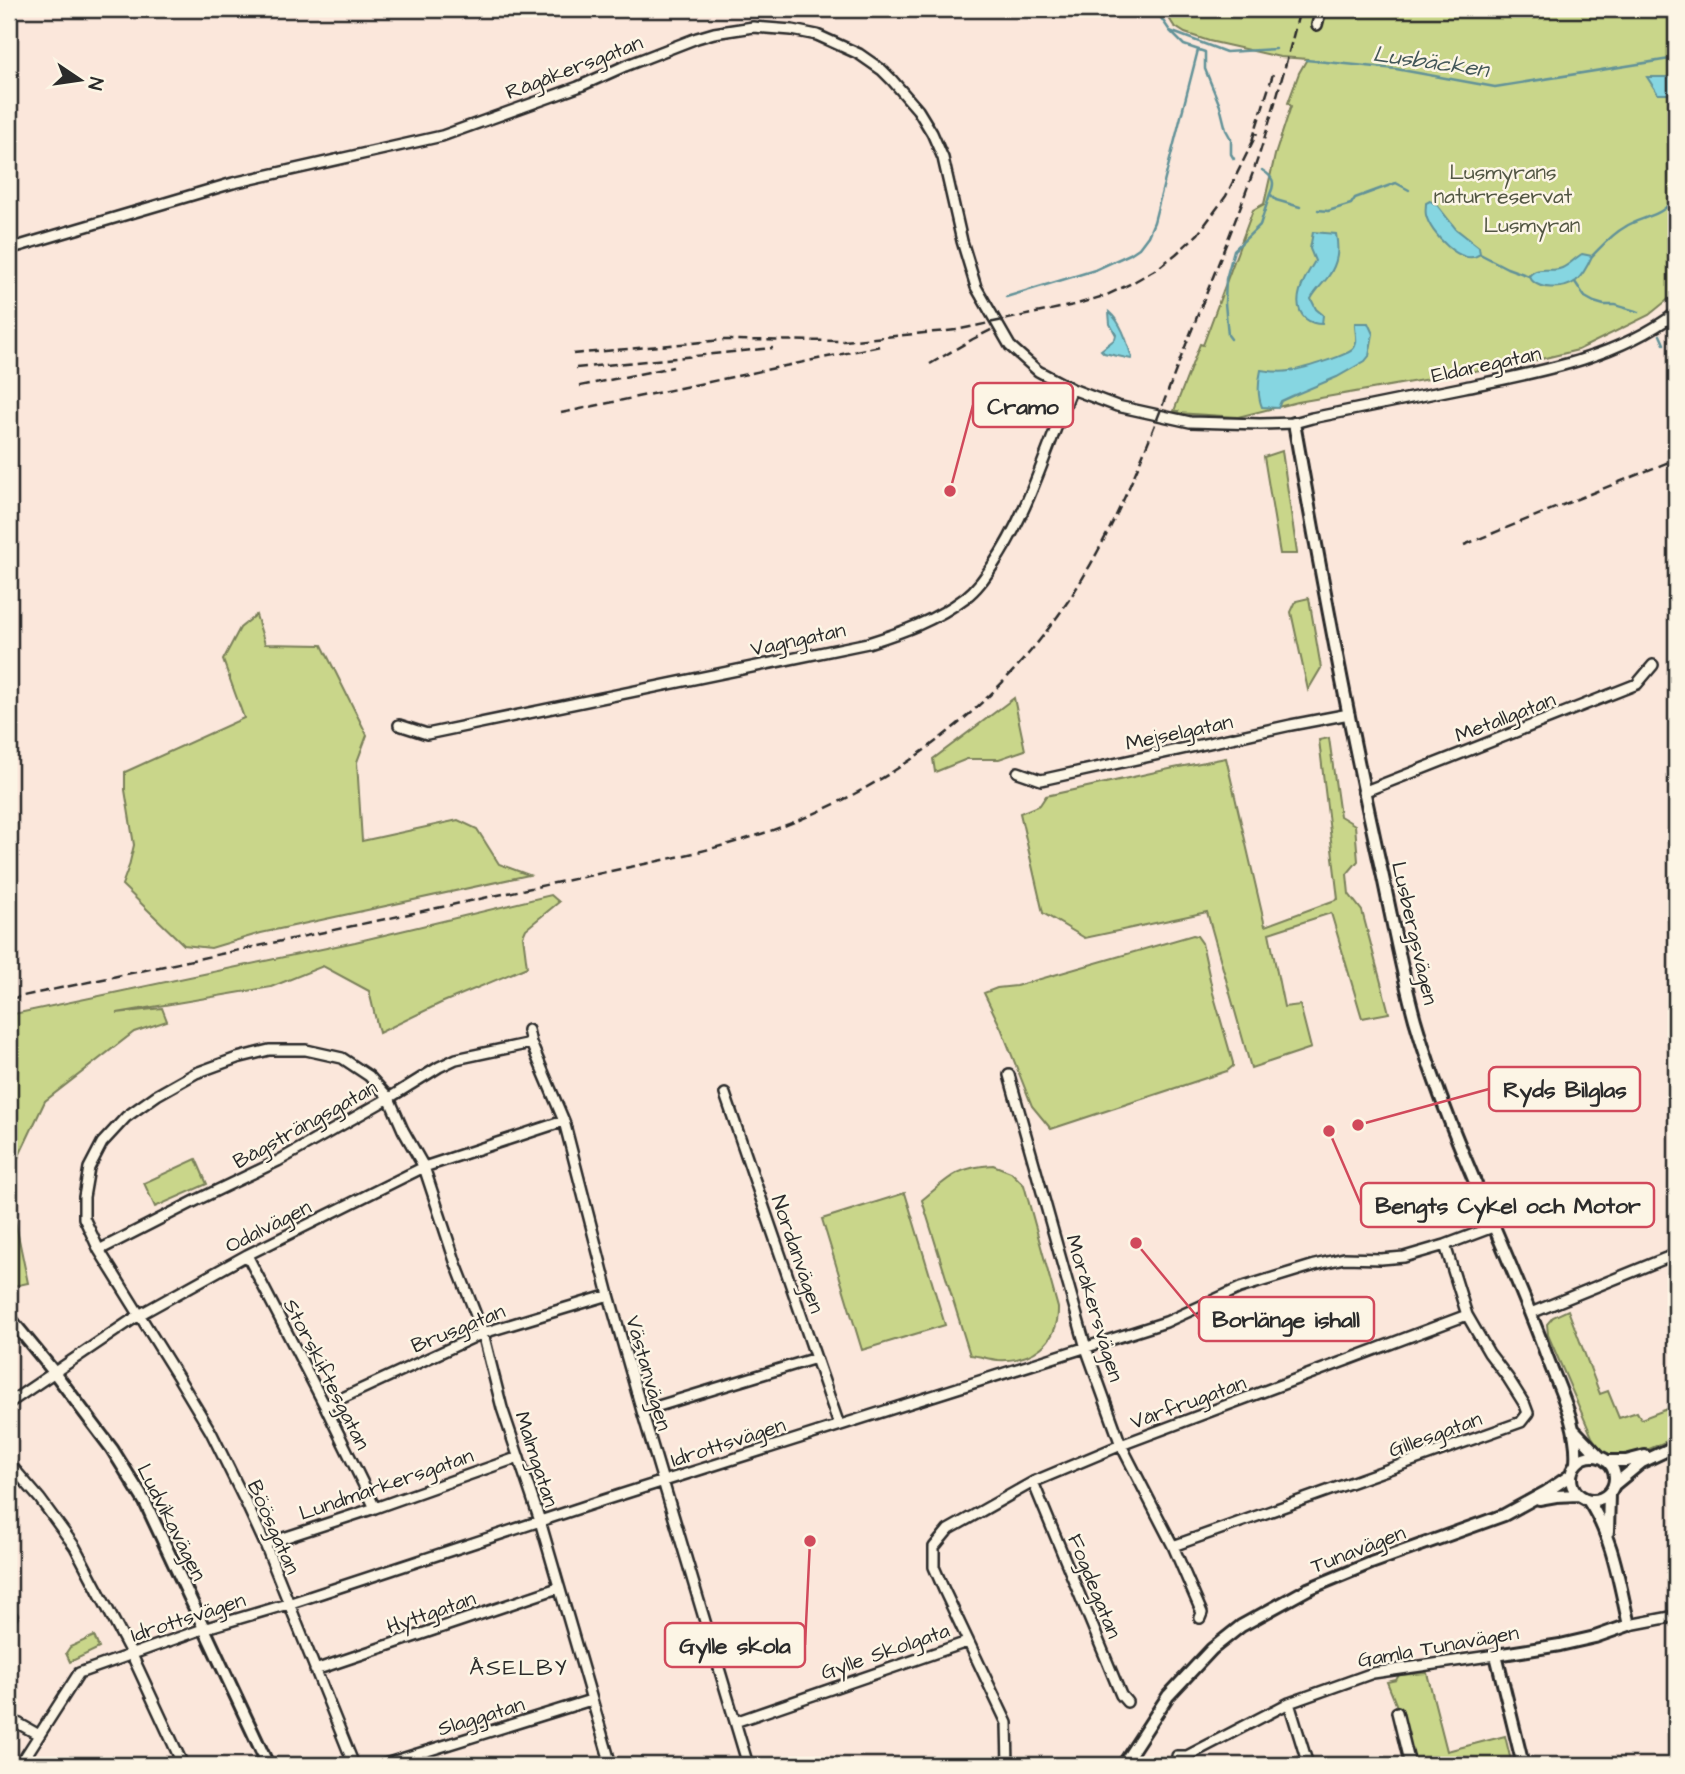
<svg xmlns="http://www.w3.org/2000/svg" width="1685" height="1774" font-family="'Architects Daughter',sans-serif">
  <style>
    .green { fill: #c9d68a; stroke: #7a805a; stroke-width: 2 }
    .water { fill: #86d6e1; stroke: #629298; stroke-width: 2 }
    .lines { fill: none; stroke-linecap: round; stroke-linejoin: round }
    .stream { stroke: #629298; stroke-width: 2.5 }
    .minor-casing { stroke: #2b2b2b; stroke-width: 14 }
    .tertiary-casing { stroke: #2b2b2b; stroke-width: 16 }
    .minor { stroke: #fcf5e5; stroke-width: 9 }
    .tertiary { stroke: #fcf5e5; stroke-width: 10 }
    .rail { stroke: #2b2b2b; stroke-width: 2.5; stroke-dasharray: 10 5; stroke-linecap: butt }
    .labels { text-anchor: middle; stroke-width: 5; stroke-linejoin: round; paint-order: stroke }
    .street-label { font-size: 21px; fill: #2b2b2b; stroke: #fcf5e5 }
    .park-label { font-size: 21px; fill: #525643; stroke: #fcf5e5 }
    .water-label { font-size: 23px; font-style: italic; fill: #425658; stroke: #fcf5e5 }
    .neighbourhood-label { font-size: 23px; letter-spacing: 2px; fill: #2b2b2b; stroke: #fcf5e5 }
    .leader { fill: none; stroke: #d1495b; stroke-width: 2.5 }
    .callout-dot { fill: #d1495b; stroke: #fcf5e5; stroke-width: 2.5 }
    .callout { fill: #fcf5e5; stroke: #d1495b; stroke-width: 2.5 }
    .callout-label { font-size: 23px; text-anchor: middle; font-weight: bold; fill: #2b2b2b }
  </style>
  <rect width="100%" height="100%" fill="#fbe7db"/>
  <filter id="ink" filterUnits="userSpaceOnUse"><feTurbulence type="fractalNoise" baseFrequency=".0143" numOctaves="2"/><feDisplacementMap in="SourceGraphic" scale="14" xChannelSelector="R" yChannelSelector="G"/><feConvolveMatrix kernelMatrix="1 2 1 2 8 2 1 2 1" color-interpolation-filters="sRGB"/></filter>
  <g filter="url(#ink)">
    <path class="green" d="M1163 9H1676V293L1649 315 1578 350 1537 360 1298 402 1238 417 1177 413 1178 411H1174L1200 344 1203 345 1253 210 1264 204 1275 155 1291 106 1288 103 1299 73 1307 59 1280 57 1209 41 1185 33 1174 26Z
      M1282 451 1297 553V554H1280L1264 457Z
      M1309 598 1321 668 1308 690 1291 612 1296 601Z
      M256 615 265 644 322 645 367 735 357 762 362 841 458 820 477 829 499 864 529 875 261 933 211 948 184 945 122 885 129 866 134 845 125 790V772L244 718 223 660 240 628Z
      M1014 698 1025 750 999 759H967L935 772 933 759Z
      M1329 738 1340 816 1355 825 1358 861 1347 874 1349 894 1362 911 1389 1013 1362 1018 1331 913 1269 933 1284 1007 1300 1005 1311 1048 1251 1068 1207 912 1085 938 1043 913 1020 813 1040 805 1046 796 1174 768 1226 758 1265 926 1338 899 1319 740Z
      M551 895 559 902 526 929 523 936 527 967 441 1003 379 1033 369 991 323 966 271 987 117 1013 162 1008 167 1021 134 1032 45 1101 9 1177V1015L355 942Z
      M1193 935 1197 936 1202 943 1213 993 1233 1063V1066L1227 1071 1051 1129 1032 1106 1001 1028 984 993 997 988 1016 986Z
      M196 1159 207 1184 155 1207 144 1183Z
      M993 1165 1011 1172 1024 1185 1058 1308C1059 1342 1032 1362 998 1360 989 1359 979 1356 970 1355L922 1200C949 1178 956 1167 993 1165Z
      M9 1191 28 1283 9 1287Z
      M905 1193 945 1325 862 1350 822 1219Z
      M1568 1310 1600 1394 1608 1391 1619 1418 1637 1412 1641 1419 1670 1408 1676 1418V1437C1655 1445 1623 1467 1602 1450 1598 1446 1595 1441 1592 1437L1548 1335 1547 1324 1553 1317Z
      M94 1636 99 1648 70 1662 66 1653 70 1647Z
      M1427 1673 1447 1751 1505 1736 1512 1765H1413L1398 1709 1387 1682 1396 1680 1399 1675Z"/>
    <path class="water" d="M1647 77H1676V98L1668 94H1658Z
      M1430 201 1437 205 1456 229 1479 247 1480 254C1462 268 1430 233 1426 215 1425 211 1426 207 1426 203Z
      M1313 232 1336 234C1339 250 1338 263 1328 277 1322 285 1316 290 1311 299L1316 309 1323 315 1322 324C1315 324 1311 323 1306 319 1288 303 1306 276 1315 261L1310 249Z
      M1582 254 1592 256C1588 265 1583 275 1576 281 1564 290 1536 291 1529 276 1538 265 1551 273 1562 268 1569 265 1575 258 1582 254Z
      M1109 312C1122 323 1127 342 1132 358L1131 359 1104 353 1101 350 1115 339 1116 335 1110 324Z
      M1355 323H1368L1373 334 1369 356 1365 361 1337 377 1292 396 1281 401 1278 408 1262 407C1257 395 1258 383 1261 370 1269 371 1280 373 1289 371 1299 370 1345 356 1352 350 1360 343 1354 331 1355 323Z"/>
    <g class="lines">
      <path class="stream" d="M1155 9 1170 31 1226 52 1276 49
        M1170 31 1184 45 1205 52V69L1220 106 1226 130 1231 139V154L1234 159
        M1306 60 1396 69 1495 87 1676 58
        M1672 142 1676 135
        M1262 170C1273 177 1276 182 1270 194L1276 200 1300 207
        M1667 206 1676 232
        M1318 210 1328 211 1351 204 1355 198 1396 183 1409 190
        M1480 254 1507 268 1529 276
        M1592 256C1602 246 1612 234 1625 227 1638 218 1659 217 1669 204 1677 195 1675 178 1676 167
        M1575 282 1585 297 1594 302 1604 305H1615L1639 312
        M1006 297 1095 270 1130 254 1139 248 1148 236 1154 222 1198 50
        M1660 335 1664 344
        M1231 339 1228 335 1225 303 1226 279 1234 250 1260 225 1270 194"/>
      <defs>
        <path id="minor" d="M1317 25 1321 9
          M9 249 233 183 442 136 578 87 625 66 697 38 714 33 753 27 792 30 817 35 859 54 882 70 892 80 918 110 932 133 943 158 962 241 976 287 1010 346 1038 371 1072 389 1117 406 1190 422 1260 424 1294 423 1312 418C1363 408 1414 397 1465 387 1538 372 1615 359 1676 313
          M399 725 427 734 868 643C903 632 936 620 965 598 977 589 985 577 993 565 1029 512 1046 448 1072 389
          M1018 772 1041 780 1291 725 1349 714
          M1363 792 1637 684 1653 665
          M528 1030 531 1043 564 1121 609 1295 642 1411 748 1765
          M1009 1075 1086 1348 1121 1445 1173 1546 1202 1613 1200 1618
          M725 1094 839 1425
          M99 1250 197 1200 278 1161 389 1098 439 1067 456 1059 531 1043
          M247 1255 325 1406 375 1508
          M1531 1313 1676 1254
          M9 1403 139 1315 247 1255 424 1167 564 1121
          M325 1406 483 1333 609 1295
          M642 1411 816 1358
          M9 1463 40 1499 75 1547 132 1655 183 1765
          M1033 1482 1121 1695 1127 1702
          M265 1544 375 1508 519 1457
          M1173 1546 1521 1422 1528 1413 1525 1405 1508 1378 1489 1353 1467 1315 1445 1245
          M9 1614 12 1616 9 1622
          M1629 1625 1676 1616
          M315 1670 558 1588
          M1289 1703 1308 1765
          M1397 1712 1410 1765
          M9 1718 39 1735
          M735 1722 967 1642
          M1177 1756H1187L1289 1703 1373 1673 1496 1655
          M20 1765 79 1673 203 1629 288 1604 604 1500 1166 1322 1240 1288 1315 1265 1344 1258 1381 1259 1404 1257 1445 1245 1493 1227
          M354 1765 265 1544 247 1505 211 1432 178 1377 99 1250 84 1218V1197L89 1168 102 1143 126 1117 157 1095 196 1073 237 1058 269 1050H306L342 1058 369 1076 389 1098 403 1130 424 1167 456 1264 483 1333 502 1408 540 1521 611 1765
          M382 1765 591 1700
          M1008 1765 1007 1723 944 1590 934 1567V1547L948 1530 1033 1482 1121 1445 1467 1315"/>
        <path id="tertiary" d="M1294 423C1321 575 1349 727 1383 877 1393 924 1402 973 1415 1020 1448 1135 1505 1242 1546 1354 1559 1389 1579 1426 1576 1463
          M9 1317 54 1372 112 1449 145 1502 268 1765
          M1574 1430 1600 1457
          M1571 1478a22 22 0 1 1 44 0a22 22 0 1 1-44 0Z
          M1606 1461H1626L1645 1456
          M1614 1485 1642 1462 1676 1446
          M1539 1499 1556 1496 1578 1495
          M1608 1532 1609 1494
          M1123 1765 1168 1696 1212 1649 1241 1626 1308 1589 1371 1563 1504 1515 1546 1492 1571 1475
          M1523 1765 1496 1655 1560 1645 1595 1637 1629 1625C1619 1583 1613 1537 1588 1500"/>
      </defs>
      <use href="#minor" class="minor-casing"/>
      <use href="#tertiary" class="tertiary-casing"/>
      <use href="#minor" class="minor"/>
      <use href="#tertiary" class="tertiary"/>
      <path class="rail" d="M1252 141 1273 74
        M573 354 724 340 844 341 956 330 1074 305 1107 295 1132 283 1158 268 1176 254 1198 234 1226 196 1257 133
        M930 364 973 339 995 328
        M576 368 773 348
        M580 386 673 367
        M561 413 880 346
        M1464 545 1676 459
        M9 999 611 871C669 859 728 847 784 826 918 775 1032 677 1099 549 1133 486 1157 419 1183 352 1209 286 1237 220 1260 152 1275 105 1288 57 1300 9
        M1673 1005 1676 1003"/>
    </g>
  </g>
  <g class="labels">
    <g class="street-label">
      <text transform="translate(574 67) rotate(-21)" y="7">Rågåkersgatan</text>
      <text transform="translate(1486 364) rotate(-12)" y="7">Eldaregatan</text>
      <text transform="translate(798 639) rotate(-12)" y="7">Vagngatan</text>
      <text transform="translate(1505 717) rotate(-21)" y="7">Metallgatan</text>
      <text transform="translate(1179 732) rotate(-12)" y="7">Mejselgatan</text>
      <text transform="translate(1415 933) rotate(77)" y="7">Lusbergsvägen</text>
      <text transform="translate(305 1124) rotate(-29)" y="7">Bågsträngsgatan</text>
      <text transform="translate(268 1226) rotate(-27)" y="7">Odalvägen</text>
      <text transform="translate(798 1254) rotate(71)" y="7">Nordanvägen</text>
      <text transform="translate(1095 1308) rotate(73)" y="7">Moråkersvägen</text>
      <text transform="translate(458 1328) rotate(-22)" y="7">Brusgatan</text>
      <text transform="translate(649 1373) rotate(74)" y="7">Västanvägen</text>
      <text transform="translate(327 1374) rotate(63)" y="7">Storskiftesgatan</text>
      <text transform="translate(1188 1402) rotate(-20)" y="7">Vårfrugatan</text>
      <text transform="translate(1435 1434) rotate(-20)" y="7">Gillesgatan</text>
      <text transform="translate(728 1442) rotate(-18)" y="7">Idrottsvägen</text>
      <text transform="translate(537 1459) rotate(72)" y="7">Malmgatan</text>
      <text transform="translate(386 1484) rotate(-19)" y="7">Lundmarkersgatan</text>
      <text transform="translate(172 1522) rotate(63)" y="7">Ludvikavägen</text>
      <text transform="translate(274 1527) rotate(66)" y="7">Böösgatan</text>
      <text transform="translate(1358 1549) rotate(-21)" y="7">Tunavägen</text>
      <text transform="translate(1095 1586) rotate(68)" y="7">Fogdegatan</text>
      <text transform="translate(431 1612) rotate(-19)" y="7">Hyttgatan</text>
      <text transform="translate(188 1617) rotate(-18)" y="7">Idrottsvägen</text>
      <text transform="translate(1438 1646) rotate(-10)" y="7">Gamla Tunavägen</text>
      <text transform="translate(885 1651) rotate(-19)" y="7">Gylle Skolgata</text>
      <text transform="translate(481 1716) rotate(-17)" y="7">Slaggatan</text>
    </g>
    <g class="park-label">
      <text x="1503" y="179">Lusmyrans<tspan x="1503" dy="24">naturreservat</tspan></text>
      <text x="1532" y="232">Lusmyran</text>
    </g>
    <g class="water-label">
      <text transform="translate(1431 61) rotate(8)" y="8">Lusbäcken</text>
    </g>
    <g class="neighbourhood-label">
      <text x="519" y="1675">ÅSELBY</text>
    </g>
  </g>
  <path class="leader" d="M950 491L973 405M1358 1125L1489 1089M1329 1131L1361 1205M1136 1243L1199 1319M810 1541L805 1645"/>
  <g class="callout-dot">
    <circle cx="950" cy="491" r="7"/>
    <circle cx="1358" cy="1125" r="7"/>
    <circle cx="1329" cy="1131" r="7"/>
    <circle cx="1136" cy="1243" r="7"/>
    <circle cx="810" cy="1541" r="7"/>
  </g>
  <g class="callout">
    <rect x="973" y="383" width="100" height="44" rx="7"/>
    <rect x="1489" y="1067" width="151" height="44" rx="7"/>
    <rect x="1361" y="1183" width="293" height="44" rx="7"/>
    <rect x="1199" y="1297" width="175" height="44" rx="7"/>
    <rect x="665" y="1623" width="140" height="44" rx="7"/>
  </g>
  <g class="callout-label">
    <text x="1023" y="414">Cramo</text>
    <text x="1565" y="1097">Ryds Bilglas</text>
    <text x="1508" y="1213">Bengts Cykel och Motor</text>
    <text x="1286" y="1327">Borlänge ishall</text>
    <text x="735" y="1653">Gylle skola</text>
  </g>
  <rect width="1685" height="1774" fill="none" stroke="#fcf5e5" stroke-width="35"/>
  <rect x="18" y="18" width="1650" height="1739" fill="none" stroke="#2b2b2b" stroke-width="2.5" filter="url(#ink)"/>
  <g transform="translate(80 80) rotate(103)" stroke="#fcf5e5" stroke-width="5" paint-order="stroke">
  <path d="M0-5L12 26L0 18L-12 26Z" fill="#2b2b2b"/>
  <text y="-10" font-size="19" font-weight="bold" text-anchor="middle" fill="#2b2b2b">N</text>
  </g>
</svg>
